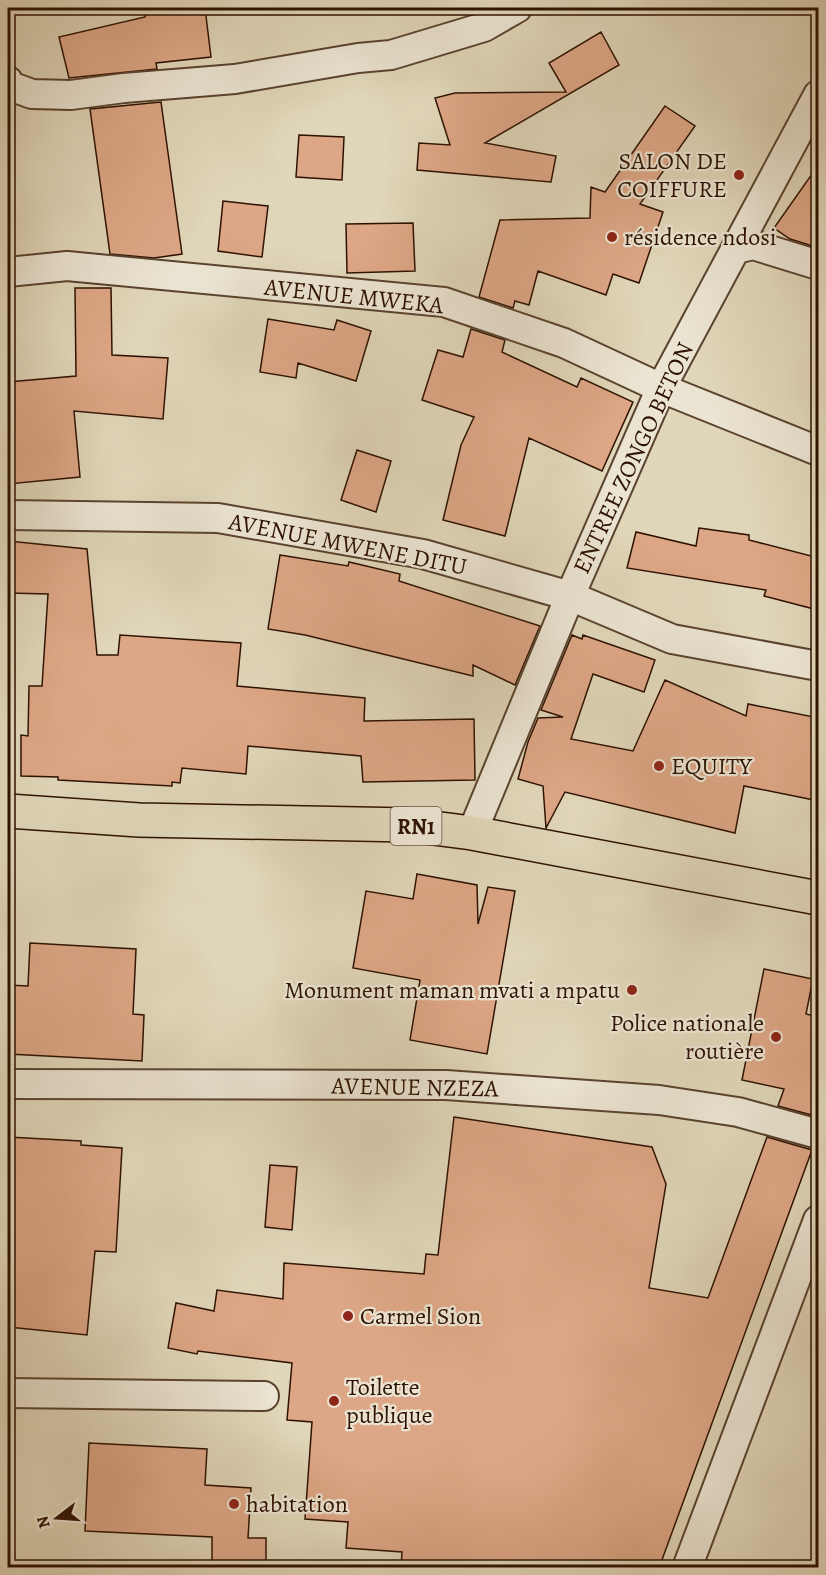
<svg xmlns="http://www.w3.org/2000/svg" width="826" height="1575" font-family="Alegreya,serif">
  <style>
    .building { fill: #dda686; stroke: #2e1201; stroke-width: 1.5 }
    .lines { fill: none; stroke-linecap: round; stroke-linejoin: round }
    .minor-casing { stroke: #5a432f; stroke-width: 32 }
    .trunk-casing { stroke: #2e1201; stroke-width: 36 }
    .minor { stroke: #ebe4d2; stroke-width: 28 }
    .trunk { stroke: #e0d6b9; stroke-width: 33 }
    .poi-dot { fill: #8f2418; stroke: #ebe4d2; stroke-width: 2 }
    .labels { text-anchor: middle; stroke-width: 4.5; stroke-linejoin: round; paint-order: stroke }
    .shield { fill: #ebe4d2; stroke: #675140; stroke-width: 1.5 }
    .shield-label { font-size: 22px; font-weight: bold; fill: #2e1201 }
    .poi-label { font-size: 24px; fill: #2e1201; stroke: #ebe4d2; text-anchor: start }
    .street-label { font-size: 24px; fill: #2e1201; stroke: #ebe4d2 }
  </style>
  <rect width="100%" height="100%" fill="#e0d6b9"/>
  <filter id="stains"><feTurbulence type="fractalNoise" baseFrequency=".00333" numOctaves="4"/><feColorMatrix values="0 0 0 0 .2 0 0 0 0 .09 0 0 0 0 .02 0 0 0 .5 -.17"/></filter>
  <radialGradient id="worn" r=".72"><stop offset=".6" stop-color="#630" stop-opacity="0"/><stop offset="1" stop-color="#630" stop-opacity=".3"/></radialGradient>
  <path class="building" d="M178 8H205L211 57 156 63 157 69 69 78 59 37 145 17V11Z
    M601 32 619 65 485 143 556 156 551 182 417 170 419 143 450 145 435 98 455 93 566 92 549 63Z
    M161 102 182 254 154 258 110 254 90 109Z
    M665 106 695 126 640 204 663 212 639 283 613 274 606 295 538 271 529 305 515 301 513 308 479 297 500 220 590 218 591 187 605 192Z
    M299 135 344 137 342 180 296 177Z
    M819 164V248L790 239 774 228Z
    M223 201 268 206 262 257 218 251Z
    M413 223 415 271 347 273 346 224Z
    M75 288H111L112 355 168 358 163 419 74 411 80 477 8 484V382L76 376Z
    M268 319 334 330 337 320 371 331 356 381 298 363 296 378 260 372Z
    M471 329 505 340 502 352 577 387 581 378 633 402 602 471 529 438 505 536 443 520 461 445 474 417 422 400 438 350 463 357Z
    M357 450 391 461 376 512 341 500Z
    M699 528 749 535V540L819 558V591L814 609 764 596 766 590 627 568 636 532 696 546Z
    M8 541 87 549 97 655H118L120 635 241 643 237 686 365 698 364 721 474 719 475 780 363 782 361 756 248 746 246 774 182 768 180 783 172 782V786L58 780V777L21 776V735L28 736 29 686H42L48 594 8 593Z
    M280 555 348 566 349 562 400 574 399 581 540 626 515 685 473 665V676L305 635 268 629Z
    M572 635 582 639 583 635 655 660 644 692 593 674 571 739 633 751 665 680 746 716 748 704 819 718V801L744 786 735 833 565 792 546 828 543 786 518 779 528 742 538 718 563 717 541 710Z
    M417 874 477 885 478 924 488 887 515 891 487 1054 410 1040 420 980 353 968 366 891 413 899Z
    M30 943 136 949 133 1014 144 1015 142 1061 8 1054V985L28 986Z
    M764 969 813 979 806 1014 819 1017V1117L778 1106 784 1089 742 1080Z
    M454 1117 652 1147 666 1184 649 1288 708 1298 767 1137 812 1150 659 1568H401L402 1552 346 1548 348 1522 305 1519 312 1422 287 1420 292 1363 198 1351 197 1354 168 1348 176 1303 214 1311 217 1290 283 1299 284 1263 424 1274 426 1254 438 1255Z
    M8 1137 81 1141V1145L122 1148 116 1252 95 1251 87 1335 8 1327Z
    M270 1165 297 1167 292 1230 265 1227Z
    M89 1443 207 1449 205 1485 251 1488 248 1538H266V1568H212V1537L85 1531Z"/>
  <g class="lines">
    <defs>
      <path id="minor" d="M8 81 10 86 32 94 71 95 124 88 235 79 358 58 391 55 484 27 517 8
        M736 249 753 245 818 265
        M8 272 67 266 444 302 564 343 661 388 818 451
        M8 515 218 518 423 554 570 596 672 639 818 666
        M472 833 570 596 661 388 818 95
        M8 1084 446 1085 659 1100 738 1112 818 1134
        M8 1393 264 1396
        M687 1568 818 1220"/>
      <path id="trunk" d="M8 811 139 820 410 825 472 833 818 898"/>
    </defs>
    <use href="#minor" class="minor-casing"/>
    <use href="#trunk" class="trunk-casing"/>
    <use href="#minor" class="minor"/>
    <use href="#trunk" class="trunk"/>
  </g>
  <g class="poi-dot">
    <circle cx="739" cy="175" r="6"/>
    <circle cx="612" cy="237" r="6"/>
    <circle cx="659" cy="766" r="6"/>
    <circle cx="632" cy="990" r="6"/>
    <circle cx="776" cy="1037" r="6"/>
    <circle cx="348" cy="1316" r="6"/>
    <circle cx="334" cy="1401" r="6"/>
    <circle cx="234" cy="1504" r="6"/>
  </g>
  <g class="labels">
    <rect class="shield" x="390.5" y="807" width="51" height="38" rx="4.5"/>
    <g class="shield-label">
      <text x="416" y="834">RN1</text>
    </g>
    <g class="poi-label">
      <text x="727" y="169" text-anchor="end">SALON DE<tspan x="727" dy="28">COIFFURE</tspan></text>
      <text x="624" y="245">résidence ndosi</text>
      <text x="671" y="774">EQUITY</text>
      <text x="620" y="998" text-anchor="end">Monument maman mvati a mpatu</text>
      <text x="764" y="1031" text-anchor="end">Police nationale<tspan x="764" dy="28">routière</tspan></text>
      <text x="360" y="1324">Carmel Sion</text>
      <text x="346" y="1395">Toilette<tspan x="346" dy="28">publique</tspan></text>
      <text x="246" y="1512">habitation</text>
    </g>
    <g class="street-label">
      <text transform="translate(354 296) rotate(6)" y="8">AVENUE MWEKA</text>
      <text transform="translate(633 458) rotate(-65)" y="8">ENTREE ZONGO BETON</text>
      <text transform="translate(348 544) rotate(11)" y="8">AVENUE MWENE DITU</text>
      <text transform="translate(415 1087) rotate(1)" y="8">AVENUE NZEZA</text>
    </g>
  </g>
  <rect width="826" height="1575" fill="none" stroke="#e0d6b9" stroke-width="30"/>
  <rect x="9" y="9" width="808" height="1557" fill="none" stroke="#2e1201" stroke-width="3"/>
  <rect x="15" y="15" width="796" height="1545" fill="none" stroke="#2e1201" stroke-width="1.5"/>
  <g transform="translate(57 1518) rotate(253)" stroke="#ebe4d2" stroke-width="4.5" paint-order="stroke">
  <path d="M0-4.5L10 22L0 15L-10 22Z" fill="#2e1201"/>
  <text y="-9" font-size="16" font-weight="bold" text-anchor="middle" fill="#2e1201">N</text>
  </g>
  <rect width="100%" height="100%" filter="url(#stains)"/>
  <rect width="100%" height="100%" fill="url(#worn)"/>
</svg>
